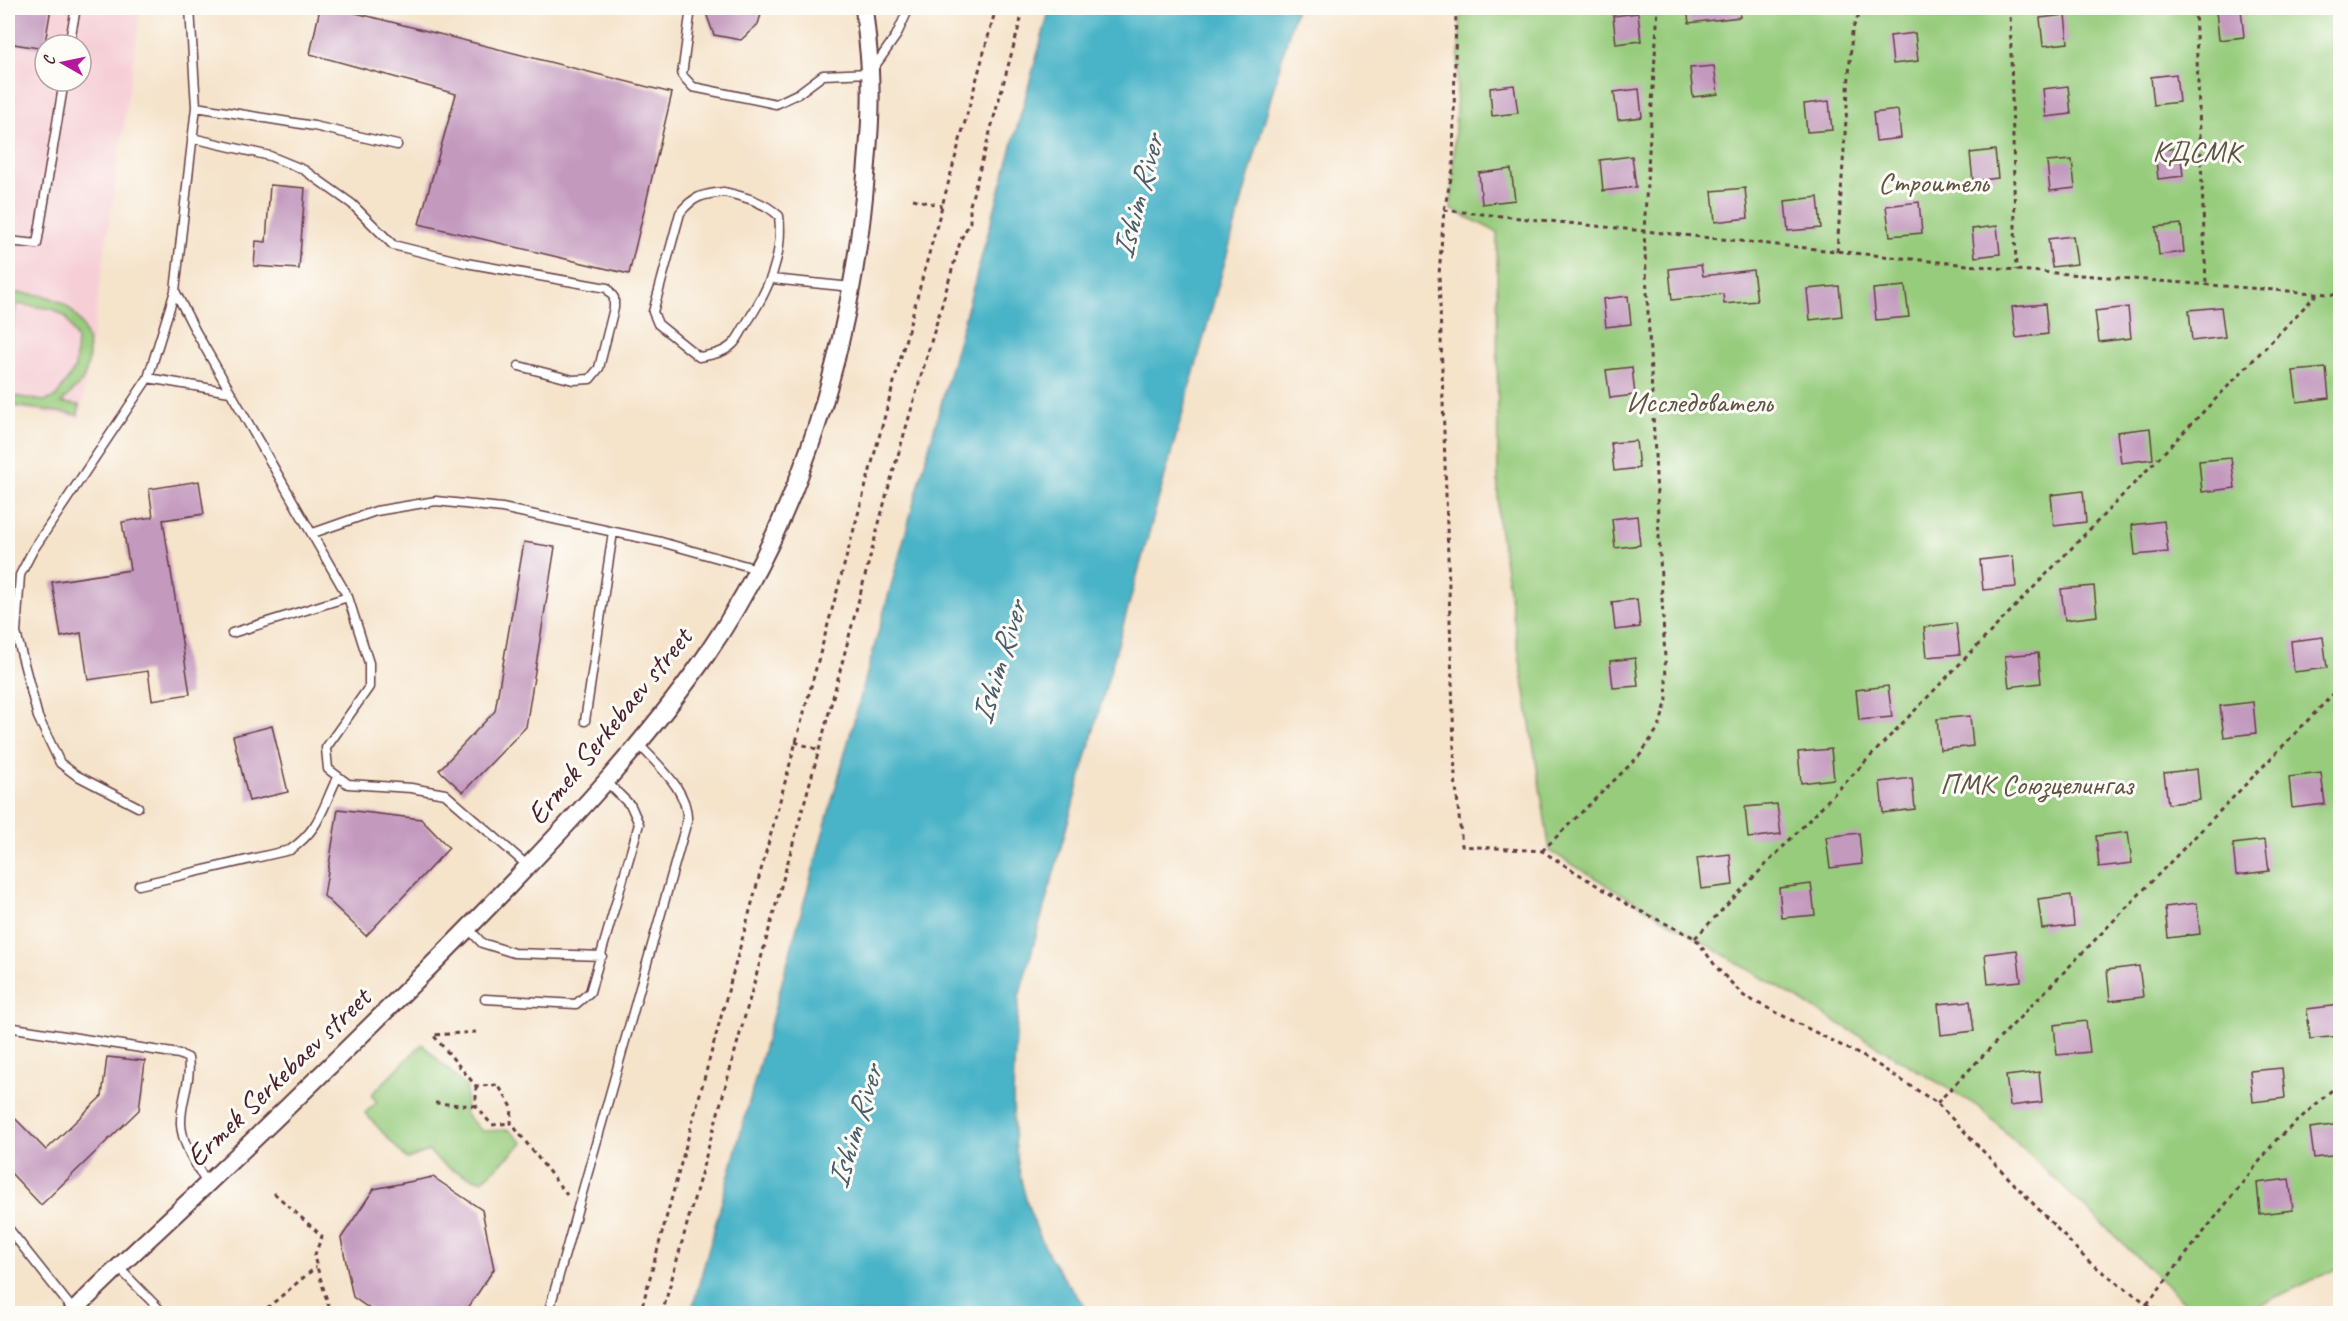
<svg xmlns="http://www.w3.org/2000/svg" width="2348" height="1321" font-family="Caveat,sans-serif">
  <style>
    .built { fill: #f6cfd6; fill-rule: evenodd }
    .green { fill: #97cc7d; stroke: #707654; stroke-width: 1.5 }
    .water { fill: #49b4c7; stroke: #4a6a79; stroke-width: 1.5 }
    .building { fill: #c399be }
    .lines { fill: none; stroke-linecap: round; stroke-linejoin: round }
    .service-casing { stroke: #643c43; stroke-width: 11 }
    .minor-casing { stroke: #643c43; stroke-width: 20 }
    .path { stroke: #643c43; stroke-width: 3; stroke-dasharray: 4.5 4.5; stroke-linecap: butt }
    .service { stroke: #fff; stroke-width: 8 }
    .minor { stroke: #fff; stroke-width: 16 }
    .labels { text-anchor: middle; stroke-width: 6; stroke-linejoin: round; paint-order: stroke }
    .park-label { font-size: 30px; fill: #615344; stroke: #fdfcf7 }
    .street-label { font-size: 30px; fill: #4a1f2b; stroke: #fdfcf7 }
    .water-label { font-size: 32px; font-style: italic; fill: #4a5b69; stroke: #fdfcf7 }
  </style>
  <rect width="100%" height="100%" fill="#fdfcf7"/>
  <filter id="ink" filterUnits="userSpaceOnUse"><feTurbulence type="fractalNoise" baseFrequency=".0167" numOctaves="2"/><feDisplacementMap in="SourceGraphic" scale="12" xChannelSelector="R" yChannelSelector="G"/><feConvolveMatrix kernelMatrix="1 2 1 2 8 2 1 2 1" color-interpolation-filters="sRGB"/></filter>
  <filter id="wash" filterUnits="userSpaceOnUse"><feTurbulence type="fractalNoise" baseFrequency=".008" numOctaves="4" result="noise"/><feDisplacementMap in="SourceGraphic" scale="24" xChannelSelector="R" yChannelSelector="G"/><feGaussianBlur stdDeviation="1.35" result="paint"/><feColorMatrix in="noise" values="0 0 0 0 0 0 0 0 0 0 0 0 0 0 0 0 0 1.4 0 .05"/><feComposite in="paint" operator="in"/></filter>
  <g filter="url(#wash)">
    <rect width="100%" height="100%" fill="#f5e3ca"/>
    <path class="built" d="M8 8H141L80 419 8 408ZM45 45H81V81H45Z"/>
    <path class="green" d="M1461 8H2340V1267L2242 1313H2196L1979 1107 1550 851 1498 520 1497 232 1451 209Z
      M8 292C22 294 41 293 54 299 84 312 97 348 83 379 78 387 67 396 61 403L79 405 78 415 8 405V395L44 401 56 397 75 368 77 340 66 317 53 309 16 304 8 363Z
      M422 1044 467 1088 465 1114 482 1131 509 1130 523 1143 482 1181C461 1174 443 1168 429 1151L407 1159 365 1113 377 1102 371 1095Z"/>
    <path class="water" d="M1050 8H1296L1019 997C1012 1088 1003 1169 1048 1253 1059 1274 1076 1294 1090 1313H691Z"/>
    <g id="blocks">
      <path class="building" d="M8 8H51L44 49 8 43Z
        M320 8H336L672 93 629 274 419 224 456 94 310 54Z
        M709 8H763L758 24 741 40 714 35 707 16Z
        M1687 8H1739L1740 17 1689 23Z
        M2241 9 2244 37 2219 40 2216 11Z
        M1638 13 1641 41 1616 44 1613 16Z
        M2065 15 2068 43 2043 46 2040 18Z
        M1915 33 1918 61 1893 64 1890 36Z
        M1714 66 1718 94 1693 97 1690 68Z
        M2176 74 2179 102 2154 105 2151 77Z
        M1514 85 1518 113 1492 116 1490 88Z
        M2068 86 2071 114 2046 117 2043 89Z
        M1639 89 1642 117 1618 120 1614 92Z
        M1829 101 1832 130 1807 132 1804 104Z
        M1898 110 1901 138 1876 141 1873 113Z
        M2180 148 2183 176 2158 179 2155 150Z
        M1995 150 1998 178 1973 181 1970 153Z
        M1632 156 1636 187 1603 191 1600 160Z
        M2072 160 2075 188 2050 191 2047 162Z
        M1511 169 1515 200 1482 204 1479 173Z
        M270 185 305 188 299 269 254 266 256 241 266 242Z
        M1745 188 1748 218 1715 222 1712 191Z
        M1818 197 1821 228 1788 231 1785 201Z
        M1919 202 1922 233 1890 236 1886 206Z
        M2181 224 2184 252 2159 255 2156 227Z
        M1997 226 2000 254 1975 257 1972 229Z
        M2073 236 2077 264 2052 267 2048 239Z
        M1701 265 1703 276 1753 270 1757 301 1724 304 1723 294 1672 300 1669 269Z
        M1839 286 1842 316 1810 320 1807 289Z
        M1905 286 1909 317 1876 320 1873 289Z
        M1628 296 1631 324 1606 327 1603 299Z
        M2045 304 2048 334 2016 338 2012 307Z
        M2128 307 2131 338 2099 342 2095 311Z
        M2221 307 2225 337 2192 341 2189 310Z
        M1632 367 1635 395 1610 398 1606 370Z
        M2326 368 2329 398 2297 402 2293 371Z
        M2150 428 2153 459 2121 463 2117 432Z
        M1636 441 1639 468 1614 471 1611 443Z
        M2231 458 2235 488 2202 492 2199 461Z
        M199 481 204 514 163 520 190 694 152 700 148 671 88 680 81 633 61 637 52 582 130 570 122 522 153 517 149 489Z
        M2083 491 2086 522 2054 526 2051 495Z
        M1637 516 1640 545 1615 548 1612 519Z
        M2164 521 2168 552 2135 555 2132 525Z
        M524 542 555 547 526 727 463 792 439 770 495 711Z
        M2013 556 2016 587 1983 590 1980 560Z
        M2094 586 2097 616 2065 620 2061 589Z
        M1637 599 1640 627 1615 630 1612 602Z
        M1956 623 1960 654 1927 657 1924 627Z
        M2323 637 2327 668 2294 672 2291 641Z
        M2038 653 2041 683 2009 687 2005 656Z
        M1635 658 1638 686 1613 688 1610 661Z
        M1888 686 1892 717 1859 720 1856 690Z
        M2253 702 2256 733 2224 737 2220 706Z
        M1970 716 1973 746 1940 750 1937 719Z
        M272 726 288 792 249 801 233 736Z
        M1831 749 1834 779 1801 783 1798 752Z
        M2197 769 2200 800 2168 804 2164 773Z
        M2321 773 2325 804 2292 808 2289 777Z
        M1912 778 1915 809 1883 813 1880 782Z
        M1777 804 1781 834 1748 838 1745 807Z
        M338 809 421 819 449 848 366 936 324 896Z
        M2128 832 2132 863 2099 867 2096 836Z
        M1859 833 1862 864 1830 868 1826 837Z
        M2265 840 2269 871 2236 875 2233 844Z
        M1730 854 1733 885 1701 889 1697 858Z
        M1811 884 1815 915 1782 918 1779 888Z
        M2071 895 2074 926 2042 929 2038 899Z
        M2197 903 2200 934 2168 938 2165 907Z
        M2017 950 2021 981 1988 984 1985 954Z
        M2139 966 2143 997 2110 1001 2107 970Z
        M1970 1001 1974 1031 1941 1035 1938 1004Z
        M2340 1005V1036L2310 1039 2307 1009Z
        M2086 1021 2090 1052 2057 1055 2054 1025Z
        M107 1057 145 1061 139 1110 41 1205 8 1170V1111L46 1150 102 1096Z
        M2282 1068 2285 1098 2253 1102 2250 1071Z
        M2039 1072 2042 1102 2010 1106 2006 1076Z
        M2340 1124V1155L2314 1158 2310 1128Z
        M433 1177 482 1210 494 1269 464 1314H377L353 1297 341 1238 374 1189Z
        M2289 1179 2293 1210 2260 1214 2257 1183Z"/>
    </g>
  </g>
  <g filter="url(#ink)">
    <use href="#blocks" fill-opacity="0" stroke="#643c43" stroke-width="1.5"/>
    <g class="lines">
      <defs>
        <path id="service" d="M190 8 196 107 175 291 196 332 348 597 369 663V687L326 748 328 769 348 784 411 788 445 794 528 866
          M691 8 682 75 693 87 776 104 799 93 823 75 870 73 896 36 909 8
          M69 45 76 8
          M196 107 314 126 397 145
          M192 138 270 156 304 170 352 204 393 245 466 263 607 288 614 298V308L599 368 590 379 573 380 519 366
          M724 192C745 197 763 201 779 216 784 256 768 291 746 324 742 330 738 339 733 344 724 353 711 355 699 357L658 324 653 312 680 213C693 196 704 194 724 192Z
          M8 241 37 244 64 81
          M772 279 852 287
          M148 378 230 392
          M313 533 376 511 436 501 502 508 661 542 757 569
          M232 633 348 597
          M585 721 613 532
          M138 807 76 775 60 763 38 717 16 633 20 575 33 550 148 378 175 291
          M139 885 290 850C320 829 322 809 337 778
          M468 928 482 943 514 953 602 956
          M485 999 576 1004 590 992 639 824 631 806 606 781
          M8 1027 179 1054 188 1058C192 1081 180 1102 181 1124 182 1145 197 1166 207 1184
          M8 1228 74 1311
          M118 1267 164 1314
          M548 1314 687 821C689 790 657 765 638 743"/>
        <path id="minor" d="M71 1314C114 1269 160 1229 205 1186 307 1089 409 990 507 888 577 815 647 740 705 657 802 516 852 344 866 175 869 141 872 106 870 71 869 50 866 29 864 8"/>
      </defs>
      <use href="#service" class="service-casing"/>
      <use href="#minor" class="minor-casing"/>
      <path class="path" d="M1456 8 1453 169 1444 210 1439 275 1455 777 1462 846 1542 851 1628 905 1695 938 1717 968 1744 996 1870 1060 1937 1103 2088 1261 2147 1304 2167 1314
        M2010 8 2016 270
        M2195 8 2206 284
        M913 199 942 206
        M1444 210 2016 270 2340 295
        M1837 252 1852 31 1857 18 1867 8
        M795 742 819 750
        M1542 851 1640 755 1659 727 1667 700 1644 231 1658 8
        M1695 938 2317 294
        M476 1032 433 1035 476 1086 498 1085 512 1107 511 1123 567 1195
        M476 1086V1106L492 1125 511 1123
        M435 1103 476 1106
        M1937 1103 2340 687
        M274 1193 322 1236 314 1257 331 1314
        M2147 1304 2277 1139 2340 1083
        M260 1314 316 1267
        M640 1314 996 8
        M662 1314 819 750 887 493 961 239 970 222V205L1024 8"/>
      <use href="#service" class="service"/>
      <use href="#minor" class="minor"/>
    </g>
  </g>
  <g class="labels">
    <g class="park-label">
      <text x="2196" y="161">КДСМК</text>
      <text x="1933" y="192">Строитель</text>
      <text x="1699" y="412">Исследователь</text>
      <text x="2036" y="794">ПМК Союзцелингаз</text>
    </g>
    <g class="street-label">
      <text transform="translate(609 726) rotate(-51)" y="10">Ermek Serkebaev street</text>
      <text transform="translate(278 1077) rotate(-44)" y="10">Ermek Serkebaev street</text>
    </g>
    <g class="water-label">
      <text transform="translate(1137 197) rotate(-75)" y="11">Ishim River</text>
      <text transform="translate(998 663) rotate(-73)" y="11">Ishim River</text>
      <text transform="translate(854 1127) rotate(-73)" y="11">Ishim River</text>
    </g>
  </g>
  <rect width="2348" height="1321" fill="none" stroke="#fdfcf7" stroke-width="30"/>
  <g transform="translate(63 63) rotate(279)"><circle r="28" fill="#fdfcf7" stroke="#b5a4a5" stroke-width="1.5"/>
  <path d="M0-4.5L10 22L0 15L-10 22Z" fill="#b5179e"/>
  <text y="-9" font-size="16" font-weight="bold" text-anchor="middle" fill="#4a1f2b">С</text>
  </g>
</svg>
